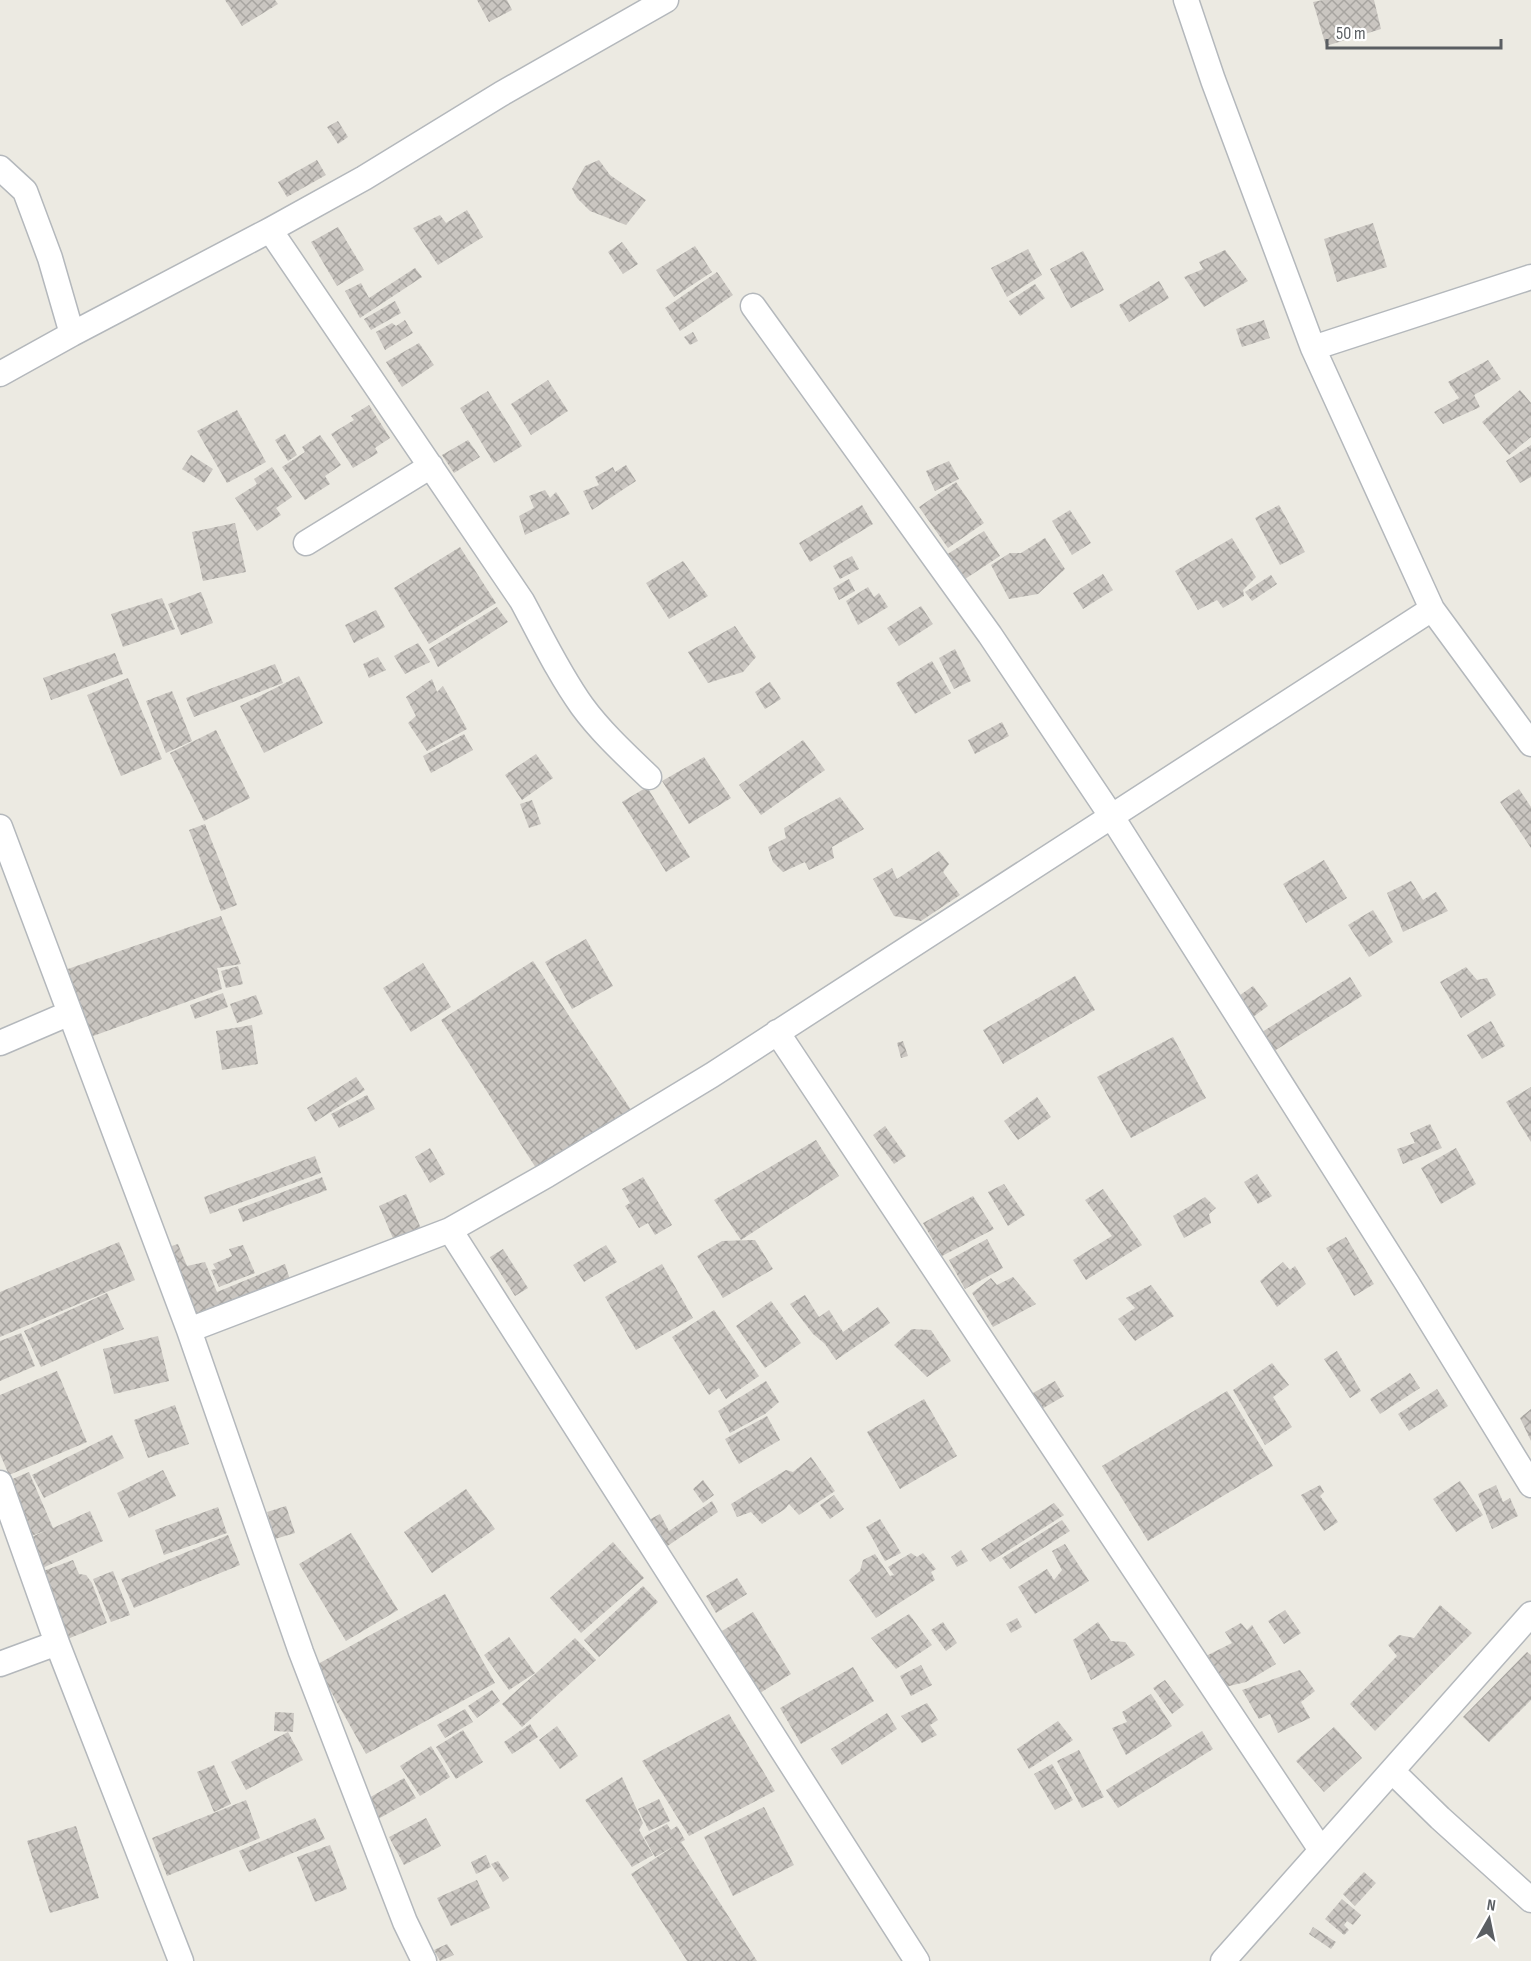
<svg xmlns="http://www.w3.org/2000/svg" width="1531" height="1961" font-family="'Sofia Sans Condensed',sans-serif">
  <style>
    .building { fill: url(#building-cross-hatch) }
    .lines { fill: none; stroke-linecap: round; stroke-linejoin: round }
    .minor-casing { stroke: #b4b8bc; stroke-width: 27 }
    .minor { stroke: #fff; stroke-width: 24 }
  </style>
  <defs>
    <pattern id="building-cross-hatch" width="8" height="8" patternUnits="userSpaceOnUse" patternTransform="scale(1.5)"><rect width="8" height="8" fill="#cac6c1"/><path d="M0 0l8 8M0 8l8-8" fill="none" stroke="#a7a4a0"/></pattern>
  </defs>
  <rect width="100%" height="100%" fill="#eceae2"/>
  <path class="building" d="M225 0H275L278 4 242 26Z
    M477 0H507L512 10 489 22Z
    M1323 0H1374L1381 29 1326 46 1313 2Z
    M338 121 348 137 338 144 327 127Z
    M317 160 326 175 287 197 278 182Z
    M599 160 610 175 646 200 626 225 590 211 577 198 572 189 585 166Z
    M467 210 483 237 438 265 413 228 440 215 446 223Z
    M1373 223 1387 267 1337 282 1324 239Z
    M338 227 364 270 337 286 311 242Z
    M622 242 638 264 623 274 608 252Z
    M695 246 712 272 674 297 656 270Z
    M1028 249 1042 275 1007 297 991 268Z
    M1225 250 1248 281 1204 307 1184 277 1203 269 1199 262Z
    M1083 251 1104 290 1071 308 1050 269Z
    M415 268 422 277 360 318 345 291 361 283 369 298Z
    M717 272 733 295 680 331 665 308Z
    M1159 281 1169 298 1129 322 1119 305Z
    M1035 284 1045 298 1020 316 1009 301Z
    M395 301 401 313 371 330 364 319Z
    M405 320 413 333 385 350 376 332 392 323 396 326Z
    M1264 320 1270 338 1242 347 1236 329Z
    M693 332 698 341 690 345 684 337Z
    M419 343 434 365 402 387 386 362Z
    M1488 360 1501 379 1474 395 1480 407 1443 424 1434 412 1459 398 1448 382Z
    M548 380 568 411 531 435 511 404Z
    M1520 390 1531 403V437L1509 455 1482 422Z
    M488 391 522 446 494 463 460 408Z
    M369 405 390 438 375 448 378 453 353 468 331 434 354 420 351 416Z
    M237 410 266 462 227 483 197 431Z
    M285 434 297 455 288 461 275 440Z
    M320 435 341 465 325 476 330 484 305 500 282 467 305 452 302 447Z
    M468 440 480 457 454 473 442 455Z
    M1531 445V477L1520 483 1506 461Z
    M191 455 213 469 204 483 182 469Z
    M949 461 959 479 935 491 926 471Z
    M626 465 636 481 592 510 583 491 599 485 595 477 613 467 615 472Z
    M272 467 292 497 276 508 281 515 257 531 235 498 257 484 254 479Z
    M956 482 984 523 948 548 919 507Z
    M545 490 550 498 556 492 570 514 525 535 519 516 534 508 529 496Z
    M862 505 873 524 810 562 799 543Z
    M1279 505 1305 552 1280 565 1255 518Z
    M1070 510 1091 543 1072 555 1052 521Z
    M235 523 246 572 203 581 192 532Z
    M984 531 1000 556 962 581 946 555Z
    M1045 538 1065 569 1038 594 1009 599 991 565 1010 553H1021Z
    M1232 538 1256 577 1243 590 1244 596 1223 608 1217 600 1198 610 1175 571Z
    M460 547 496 603 429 644 394 588Z
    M852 556 859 569 840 579 833 566Z
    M683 561 708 596 669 619 646 583Z
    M1103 574 1113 590 1083 609 1073 593Z
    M1271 575 1277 584 1252 601 1245 592Z
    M849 579 855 591 839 600 833 588Z
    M868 587 874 597 879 593 888 607 858 625 846 601Z
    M201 592 213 623 181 635 168 604Z
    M162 598 175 629 123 647 111 614Z
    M921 606 933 624 899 646 887 628Z
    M497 607 508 622 438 667 429 649Z
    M376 610 385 627 354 643 345 625Z
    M735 626 756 657 743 672 708 683 688 652Z
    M418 643 430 662 405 674 394 656Z
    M955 649 971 681 954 689 939 658Z
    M115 653 123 674 51 700 43 678Z
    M378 657 386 670 369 678 363 664Z
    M932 661 951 693 915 714 896 683Z
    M275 664 283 683 194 717 186 698Z
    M299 676 323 723 264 753 240 706Z
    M128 678 162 759 121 776 87 695Z
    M432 679 437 692 443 686 467 729 427 751 408 723 416 716 406 697Z
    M770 682 781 699 765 709 755 692Z
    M172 691 192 741 166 753 146 701Z
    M1002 722 1009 736 975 754 968 740Z
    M216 730 250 798 204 821 170 753Z
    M464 734 473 750 431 773 423 756Z
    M803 740 825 770 761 815 739 785Z
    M536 754 553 778 522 800 505 775Z
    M704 757 731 798 689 824 662 781Z
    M647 787 690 857 666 872 622 802Z
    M1519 789 1531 807V848L1500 802Z
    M840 797 864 829 832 847 834 858 809 870 805 862 783 872 773 862 768 847 786 838 784 828Z
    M532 800 541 824 529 828 520 804Z
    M205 824 237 905 221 911 189 830Z
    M939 851 949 864 943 872 960 895 921 921 894 916 873 879 892 868 897 879Z
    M1324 860 1347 898 1306 923 1283 884Z
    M1411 881 1423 900 1436 892 1448 911 1403 932 1387 893Z
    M1373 910 1393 942 1369 957 1348 925Z
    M221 916 241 964 217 968 222 989 85 1039 62 971Z
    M586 939 613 986 572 1009 545 962Z
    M533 961 633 1113 536 1168 441 1020Z
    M423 963 451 1007 411 1032 383 988Z
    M238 966 243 984 226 988 221 971Z
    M1466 967 1477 980 1487 978 1496 995 1461 1018 1440 982Z
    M1075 976 1095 1010 1003 1064 983 1030Z
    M1350 977 1362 996 1271 1053 1259 1034Z
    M1253 986 1268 1006 1249 1020 1233 1000Z
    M223 993 228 1007 195 1019 190 1005Z
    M256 995 263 1014 237 1023 230 1004Z
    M1491 1021 1505 1046 1482 1059 1467 1035Z
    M252 1025 258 1064 222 1070 216 1031Z
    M1173 1037 1206 1098 1131 1138 1097 1077Z
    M903 1041 908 1056 901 1058 897 1043Z
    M356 1077 365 1090 315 1122 307 1108Z
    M1531 1087V1142L1506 1102Z
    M367 1095 375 1109 339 1128 331 1114Z
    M1037 1097 1051 1117 1018 1140 1004 1121Z
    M1430 1124 1442 1148 1403 1164 1397 1149 1415 1143 1410 1133Z
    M885 1126 906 1156 894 1164 873 1135Z
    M816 1140 839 1176 741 1240 714 1200Z
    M430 1148 445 1174 430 1183 415 1157Z
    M1456 1148 1476 1184 1441 1204 1421 1168Z
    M315 1156 321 1173 210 1214 204 1197Z
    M1257 1174 1272 1196 1258 1204 1244 1182Z
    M322 1177 327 1190 243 1222 238 1209Z
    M643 1177 672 1225 655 1235 648 1223 639 1228 625 1206 630 1203 622 1189Z
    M1004 1184 1025 1215 1008 1226 988 1192Z
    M1103 1189 1142 1245 1086 1280 1073 1260 1112 1236 1085 1200Z
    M406 1194 423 1233 396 1245 379 1206Z
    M973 1196 994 1229 942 1256 923 1223Z
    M1205 1197 1216 1208 1209 1214 1211 1223 1184 1238 1173 1216Z
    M1346 1237 1374 1284 1354 1296 1326 1248Z
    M987 1239 1003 1268 965 1289 949 1260Z
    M755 1240 773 1269 723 1298 697 1256 722 1241Z
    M119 1242 135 1280 0 1337V1292Z
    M178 1244 187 1266 205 1262 217 1292 285 1264 291 1283 194 1318 162 1249Z
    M243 1245 255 1273 219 1287 211 1270 216 1269 213 1264 232 1256 229 1249Z
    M606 1245 617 1262 584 1282 573 1265Z
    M503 1249 528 1288 515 1296 490 1257Z
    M1283 1262 1290 1270 1295 1266 1306 1284 1277 1307 1260 1281Z
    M662 1264 693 1318 636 1350 605 1297Z
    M1013 1277 1036 1304 993 1327 972 1293 991 1278 997 1285Z
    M1151 1285 1174 1316 1135 1341 1118 1319 1135 1308 1126 1298Z
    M107 1293 124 1329 41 1367 24 1331Z
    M805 1295 819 1317 829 1310 843 1332 878 1307 890 1323 836 1360 825 1344 813 1334 790 1304Z
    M771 1301 801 1343 765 1368 736 1326Z
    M714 1310 759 1376 726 1399 719 1388 709 1395 672 1337Z
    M912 1329 931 1330 951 1361 927 1377 894 1345Z
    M21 1333 35 1366 0 1381V1341Z
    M158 1336 169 1381 114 1394 103 1349Z
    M1337 1351 1361 1391 1350 1398 1324 1359Z
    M1272 1363 1289 1385 1273 1397 1292 1427 1265 1445 1233 1390Z
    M57 1371 87 1442 9 1475 0 1454V1395Z
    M1410 1373 1420 1388 1380 1414 1370 1399Z
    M766 1381 779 1402 765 1414 730 1433 718 1411Z
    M1055 1381 1064 1396 1040 1410 1031 1394Z
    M1437 1389 1448 1406 1409 1431 1398 1414Z
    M1227 1391 1273 1466 1148 1541 1102 1466Z
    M924 1399 957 1456 900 1489 867 1432Z
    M175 1405 189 1444 148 1458 134 1420Z
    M1531 1409V1441L1520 1418Z
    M767 1416 780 1440 739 1464 725 1439Z
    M112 1435 124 1458 44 1498 32 1475Z
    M811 1457 835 1491 799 1515 789 1504 785 1509 762 1524 751 1512 737 1517 731 1504 786 1470 793 1472Z
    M163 1470 176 1496 129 1518 117 1493Z
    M29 1472 53 1528 90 1511 103 1541 38 1570 25 1540 47 1530 26 1538 3 1483Z
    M703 1480 714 1495 703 1503 693 1489Z
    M1460 1481 1483 1515 1456 1532 1433 1499Z
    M1320 1485 1324 1492 1320 1496 1338 1522 1324 1531 1301 1495Z
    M1496 1485 1503 1502 1510 1498 1518 1516 1492 1529 1478 1494Z
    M466 1489 495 1529 432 1573 404 1532Z
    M834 1495 844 1509 830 1519 820 1505Z
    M712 1501 718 1512 663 1549 647 1521 660 1514 669 1531Z
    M1054 1503 1064 1515 990 1562 981 1549Z
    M286 1506 295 1533 275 1539 267 1512Z
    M218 1507 227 1533 164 1555 155 1530Z
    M880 1519 901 1553 885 1561 866 1527Z
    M1062 1520 1070 1531 1010 1569 1002 1558Z
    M351 1533 398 1610 346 1641 299 1564Z
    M228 1535 240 1565 134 1608 121 1579Z
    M613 1542 644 1578 581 1633 550 1598Z
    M1065 1544 1089 1581 1035 1614 1018 1587 1047 1569 1054 1580 1062 1570 1052 1551Z
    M961 1550 968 1561 957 1567 951 1557Z
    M911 1553 917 1557 923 1553 936 1569 931 1572 935 1580 876 1618 849 1580 860 1571 863 1560 875 1554 890 1576 894 1575 888 1567Z
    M73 1560 79 1574 86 1575 92 1583 107 1623 65 1640 38 1573Z
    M113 1571 130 1615 111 1622 93 1579Z
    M737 1578 747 1594 716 1613 706 1596Z
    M643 1586 658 1602 599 1657 584 1640Z
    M445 1594 495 1683 366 1754 316 1665Z
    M1440 1605 1472 1633 1375 1731 1350 1704 1397 1656 1388 1645 1399 1635 1414 1638Z
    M1285 1610 1301 1633 1284 1644 1268 1621Z
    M753 1612 791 1674 760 1693 722 1631Z
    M909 1614 932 1645 896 1669 871 1638Z
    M1017 1618 1022 1627 1011 1633 1006 1624Z
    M943 1622 957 1643 946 1651 931 1630Z
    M1098 1622 1111 1641 1125 1642 1135 1655 1091 1680 1073 1640Z
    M1241 1623 1247 1630 1252 1625 1276 1664 1246 1682 1225 1687 1206 1656 1232 1643 1225 1632Z
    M509 1637 535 1673 509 1690 484 1655Z
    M575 1638 596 1660 522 1727 502 1704Z
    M1527 1652 1531 1655V1700L1489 1742 1463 1717Z
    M921 1665 932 1685 911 1696 900 1676Z
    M853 1667 874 1701 801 1744 780 1708Z
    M1300 1670 1315 1691 1301 1702 1310 1718 1278 1733 1270 1714 1259 1719 1242 1690Z
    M1165 1680 1184 1705 1172 1714 1153 1688Z
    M492 1690 500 1701 477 1718 468 1706Z
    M1151 1694 1172 1726 1126 1755 1112 1728 1127 1722 1122 1712Z
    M927 1703 938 1720 930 1725 937 1735 922 1743 901 1716Z
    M465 1709 473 1722 445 1738 437 1725Z
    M275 1712 294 1713 293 1732 274 1731Z
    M887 1713 897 1729 842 1765 831 1749Z
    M729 1714 775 1791 689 1836 642 1761Z
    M1058 1721 1073 1740 1029 1769 1017 1749Z
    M530 1724 538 1737 512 1754 504 1742Z
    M557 1726 578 1756 560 1769 539 1740Z
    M1334 1727 1362 1758 1324 1792 1296 1761Z
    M463 1730 483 1762 456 1779 436 1747Z
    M1202 1731 1213 1749 1118 1808 1106 1790Z
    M288 1732 303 1760 246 1790 231 1762Z
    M431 1746 450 1777 420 1796 400 1766Z
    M1079 1750 1104 1797 1082 1808 1057 1761Z
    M1052 1764 1073 1800 1055 1810 1034 1774Z
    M214 1765 231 1804 214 1812 197 1772Z
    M622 1777 643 1823 639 1830 653 1855 632 1867 585 1800Z
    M404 1778 416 1798 378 1819 367 1799Z
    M659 1799 670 1821 649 1831 638 1809Z
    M246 1800 260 1838 167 1876 152 1838Z
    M764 1807 794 1865 733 1896 704 1837Z
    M315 1818 325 1839 249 1872 239 1851Z
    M426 1818 441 1846 404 1865 389 1837Z
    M667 1824 671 1830 677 1826 685 1840 681 1842 757 1961H687L631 1874 676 1845 655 1857 644 1837Z
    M76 1826 99 1898 50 1913 27 1841Z
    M330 1845 347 1889 315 1902 297 1857Z
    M486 1855 491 1867 476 1874 471 1862Z
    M498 1861 509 1878 503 1882 491 1864Z
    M1364 1872 1376 1883 1355 1906 1343 1894Z
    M477 1880 490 1908 451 1926 437 1898Z
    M1342 1899 1361 1915 1353 1925 1347 1921 1344 1925 1349 1930 1344 1935 1325 1919Z
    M1313 1927 1336 1942 1331 1949 1309 1934Z
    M447 1944 454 1955 440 1961 434 1950Z"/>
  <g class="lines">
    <defs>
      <path id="minor" d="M1186 0 1213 80 1313 348 1432 609 1531 744
        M0 168 25 191 50 258 72 334
        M270 230 522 601C541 636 559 674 582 706 601 732 626 755 649 777
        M753 306 990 635 1112 817 1407 1283 1531 1485
        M1313 348 1531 277
        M0 374 72 334 270 230 364 178 501 94 666 0
        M306 543 431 466
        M0 827 70 1013 0 1043
        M70 1013 189 1330 301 1652 405 1922 424 1961
        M777 1032 1321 1850
        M450 1230 917 1961
        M189 1330 450 1230 547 1175 712 1075 1432 609
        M0 1483 57 1643 181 1961
        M0 1664 57 1643
        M1392 1771 1440 1818 1531 1900
        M1223 1961 1531 1614"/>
    </defs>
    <use href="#minor" class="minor-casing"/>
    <use href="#minor" class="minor"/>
  </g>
  <g transform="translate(1489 1919) rotate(9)" stroke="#ffffff" stroke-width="4.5" paint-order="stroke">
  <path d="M0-4.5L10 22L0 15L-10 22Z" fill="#5a5e62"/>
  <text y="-9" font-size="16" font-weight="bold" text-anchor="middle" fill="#5a5e62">N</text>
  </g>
  <path d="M1327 39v9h174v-9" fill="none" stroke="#5a5e62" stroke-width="3"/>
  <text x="1336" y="39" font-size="18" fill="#5a5e62" stroke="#ffffff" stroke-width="4.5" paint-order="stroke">50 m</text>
</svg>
